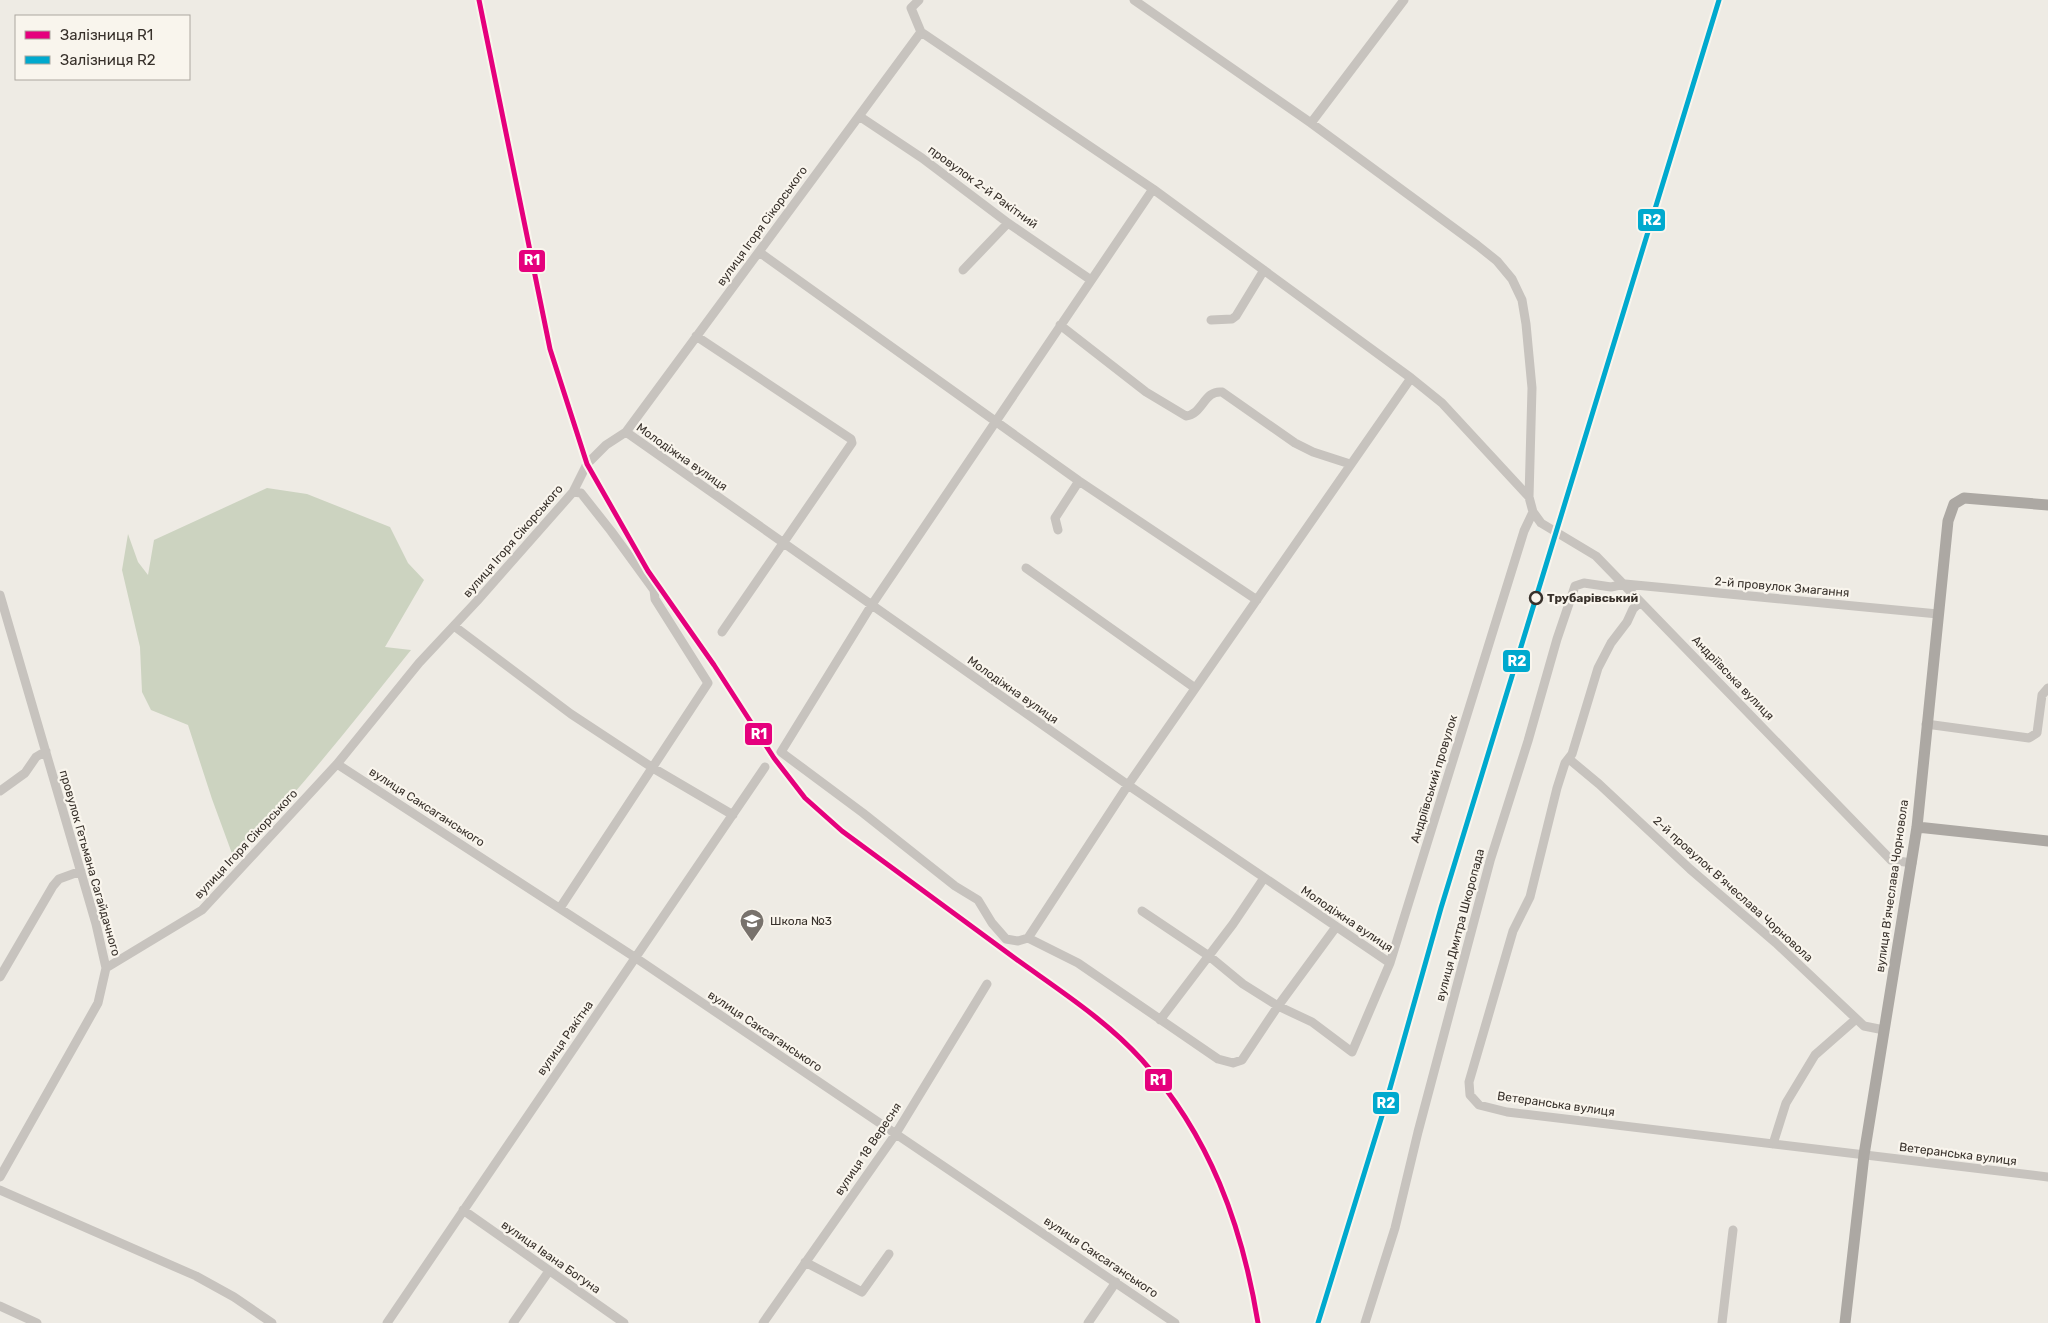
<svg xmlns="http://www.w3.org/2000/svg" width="2048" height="1323" font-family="Rubik,sans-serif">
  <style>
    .green { fill: #ccd3c0 }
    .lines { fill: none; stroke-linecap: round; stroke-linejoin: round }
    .minor { stroke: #c7c3be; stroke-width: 9 }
    .major { stroke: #aca8a3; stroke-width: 11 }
    .rail-1-casing { stroke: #f9f5ed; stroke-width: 9 }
    .rail-2-casing { stroke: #f9f5ed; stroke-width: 9 }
    .rail-1 { stroke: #e5007d; stroke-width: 5 }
    .rail-2 { stroke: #00a9ce; stroke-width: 5 }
    .stop-dot { fill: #f9f5ed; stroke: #38312b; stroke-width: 2.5 }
    .labels { text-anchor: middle; stroke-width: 4.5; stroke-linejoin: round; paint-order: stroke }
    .street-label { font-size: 12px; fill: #38312b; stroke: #f9f5ed }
    .stop-label { font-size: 12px; font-weight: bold; fill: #38312b; stroke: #f9f5ed; text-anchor: start }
    .poi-label { font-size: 12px; fill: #38312b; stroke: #f9f5ed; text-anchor: start }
    .line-badge { stroke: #f9f5ed; stroke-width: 2 }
    .badge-label { font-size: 14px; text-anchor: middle; font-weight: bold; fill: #fff }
  </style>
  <rect width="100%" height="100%" fill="#eeebe4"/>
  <path class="green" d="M267 488 307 494 390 527 408 563 424 580 385 647 411 650C354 721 298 793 234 859L212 799 188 725 151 710 142 692 140 647 122 570 128 534 138 562 148 575 154 540Z"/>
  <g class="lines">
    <path class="minor" d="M919 0 911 8 921 32 1153 189 1411 378 1442 403 1529 497
      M1134 0 1311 123 1477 245 1497 261 1512 279 1522 300 1526 324 1532 388 1529 497 1533 512 1541 523 1596 556 1891 860 1912 863
      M859 116 922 158 1008 223 1091 280
      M1311 123 1404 0
      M1153 189 871 606 781 752 863 813 955 886 978 900 992 923 1006 939 1018 941 1028 938 1128 785 1411 378
      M759 252 1079 481 1257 600
      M963 270 1008 223
      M1211 320 1232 319 1236 316 1264 270
      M1060 325 1146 392 1186 416C1203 414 1204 390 1222 392L1295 443 1313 452 1350 464
      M696 336 851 439 852 443 722 632
      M626 432 1128 785 1390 963
      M1058 530 1055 518 1079 481
      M1026 568 1195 688
      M0 595 96 924 106 968 98 1003 0 1177
      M1640 602 1633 609 1627 622 1611 643 1598 668 1572 754 1565 763 1557 788 1530 897 1513 931 1469 1082 1470 1095 1479 1105 1507 1112 2048 1177
      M454 626 571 714 653 768 733 815
      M1926 724 2029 738 2037 733 2042 695 2048 688
      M1569 759 1599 784 1690 869 1776 943 1864 1026 1884 1030
      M337 764 636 958 1175 1323
      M0 791 25 773 36 757 46 751
      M560 908 708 683 655 599 654 590 611 531 581 493 573 492
      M1142 911 1209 956 1243 984 1278 1006 1312 1022 1352 1052 1390 963 1524 531 1533 512
      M1028 938 1078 963 1218 1059 1233 1063 1242 1060 1278 1006 1336 927
      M106 968 202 910 337 764 419 663 477 601 573 492 587 464 606 445 626 432 921 32
      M0 977 53 886 59 879 81 871
      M1160 1020 1233 924 1264 878
      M1773 1144 1786 1103 1815 1055 1856 1019
      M0 1190 196 1276 234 1297 272 1323
      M463 1210 624 1323
      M805 1262 862 1292 889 1254
      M0 1306 37 1323
      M387 1323 765 767
      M513 1323 549 1271
      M763 1323 895 1135 987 984
      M1088 1323 1116 1282
      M1365 1323 1395 1228 1418 1132 1490 861 1528 741 1557 639 1575 586 1584 583 1611 587 1625 584 1938 614
      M1722 1323 1733 1230"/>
    <path class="major" d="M1917 827 2048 841
      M1845 1323 1864 1155 1917 827 1948 521 1954 504 1964 498 2048 505"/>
    <defs>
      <path id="rail-1" d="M479 0 550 349 587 464 648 571 714 665 774 758 805 798 842 831C900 874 958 916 1016 959 1059 990 1106 1020 1142 1060 1210 1136 1242 1225 1258 1323"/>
      <path id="rail-2" d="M1318 1323 1385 1106 1441 908 1719 0"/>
    </defs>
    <use href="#rail-1" class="rail-1-casing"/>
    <use href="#rail-2" class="rail-2-casing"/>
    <use href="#rail-1" class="rail-1"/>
    <use href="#rail-2" class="rail-2"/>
  </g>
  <defs>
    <symbol id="school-pin" viewBox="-11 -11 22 30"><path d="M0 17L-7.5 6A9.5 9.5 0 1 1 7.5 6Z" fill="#78726c" stroke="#f9f5ed"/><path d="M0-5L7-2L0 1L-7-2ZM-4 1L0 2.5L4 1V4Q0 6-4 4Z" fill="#fff"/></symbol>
  </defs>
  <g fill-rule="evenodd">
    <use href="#school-pin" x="738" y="907" width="28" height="38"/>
  </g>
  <circle class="stop-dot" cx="1536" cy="598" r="6"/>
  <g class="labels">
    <g class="street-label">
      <text transform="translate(983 187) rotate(36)" y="4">провулок 2-й Ракітний</text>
      <text transform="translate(762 226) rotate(-54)" y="4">вулиця Ігоря Сікорського</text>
      <text transform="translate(682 457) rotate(35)" y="4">Молодіжна вулиця</text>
      <text transform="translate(513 541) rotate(-49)" y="4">вулиця Ігоря Сікорського</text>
      <text transform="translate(1782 587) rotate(5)" y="4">2-й провулок Змагання</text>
      <text transform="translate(1733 678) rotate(46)" y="4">Андріївська вулиця</text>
      <text transform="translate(1013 690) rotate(35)" y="4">Молодіжна вулиця</text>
      <text transform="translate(1434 779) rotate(-73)" y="4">Андріївський провулок</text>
      <text transform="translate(427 807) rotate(33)" y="4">вулиця Саксаганського</text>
      <text transform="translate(246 844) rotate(-47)" y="4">вулиця Ігоря Сікорського</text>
      <text transform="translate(90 863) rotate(74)" y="4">провулок Гетьмана Сагайдачного</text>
      <text transform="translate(1892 886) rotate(-82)" y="4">вулиця В'ячеслава Чорновола</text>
      <text transform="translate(1733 889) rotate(42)" y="4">2-й провулок В'ячеслава Чорновола</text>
      <text transform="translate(1347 919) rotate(34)" y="4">Молодіжна вулиця</text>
      <text transform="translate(1460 925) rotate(-75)" y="4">вулиця Дмитра Шкоропада</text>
      <text transform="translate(765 1031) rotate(34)" y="4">вулиця Саксаганського</text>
      <text transform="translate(565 1038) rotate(-55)" y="4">вулиця Ракітна</text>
      <text transform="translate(1556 1104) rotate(8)" y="4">Ветеранська вулиця</text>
      <text transform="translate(868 1149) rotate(-56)" y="4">вулиця 18 Вересня</text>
      <text transform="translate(1958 1154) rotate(7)" y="4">Ветеранська вулиця</text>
      <text transform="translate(551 1257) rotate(35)" y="4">вулиця Івана Богуна</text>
      <text transform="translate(1101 1257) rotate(34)" y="4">вулиця Саксаганського</text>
    </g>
    <g class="stop-label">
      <text x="1547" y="602">Трубарівський</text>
    </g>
    <g class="poi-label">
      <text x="770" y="925">Школа №3</text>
    </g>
  </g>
  <g class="line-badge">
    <rect x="1637" y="208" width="29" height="24" rx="5" fill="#00a9ce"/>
    <rect x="518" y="249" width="28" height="24" rx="5" fill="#e5007d"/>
    <rect x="1502" y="649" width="29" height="24" rx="5" fill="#00a9ce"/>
    <rect x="744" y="722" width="29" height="24" rx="5" fill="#e5007d"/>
    <rect x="1144" y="1068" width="29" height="24" rx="5" fill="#e5007d"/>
    <rect x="1372" y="1091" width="28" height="24" rx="5" fill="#00a9ce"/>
  </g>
  <g class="badge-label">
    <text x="1652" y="225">R2</text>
    <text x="532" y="265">R1</text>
    <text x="1517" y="666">R2</text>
    <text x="759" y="739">R1</text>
    <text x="1158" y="1085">R1</text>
    <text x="1386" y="1108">R2</text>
  </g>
  <rect x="15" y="15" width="175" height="65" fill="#f9f5ed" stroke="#aca79f"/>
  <rect x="25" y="31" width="25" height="8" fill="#e5007d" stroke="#aca79f"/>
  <text x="60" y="40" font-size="15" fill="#38312b">Залізниця R1</text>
  <rect x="25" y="56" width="25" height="8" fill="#00a9ce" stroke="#aca79f"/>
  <text x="60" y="65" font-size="15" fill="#38312b">Залізниця R2</text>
</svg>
